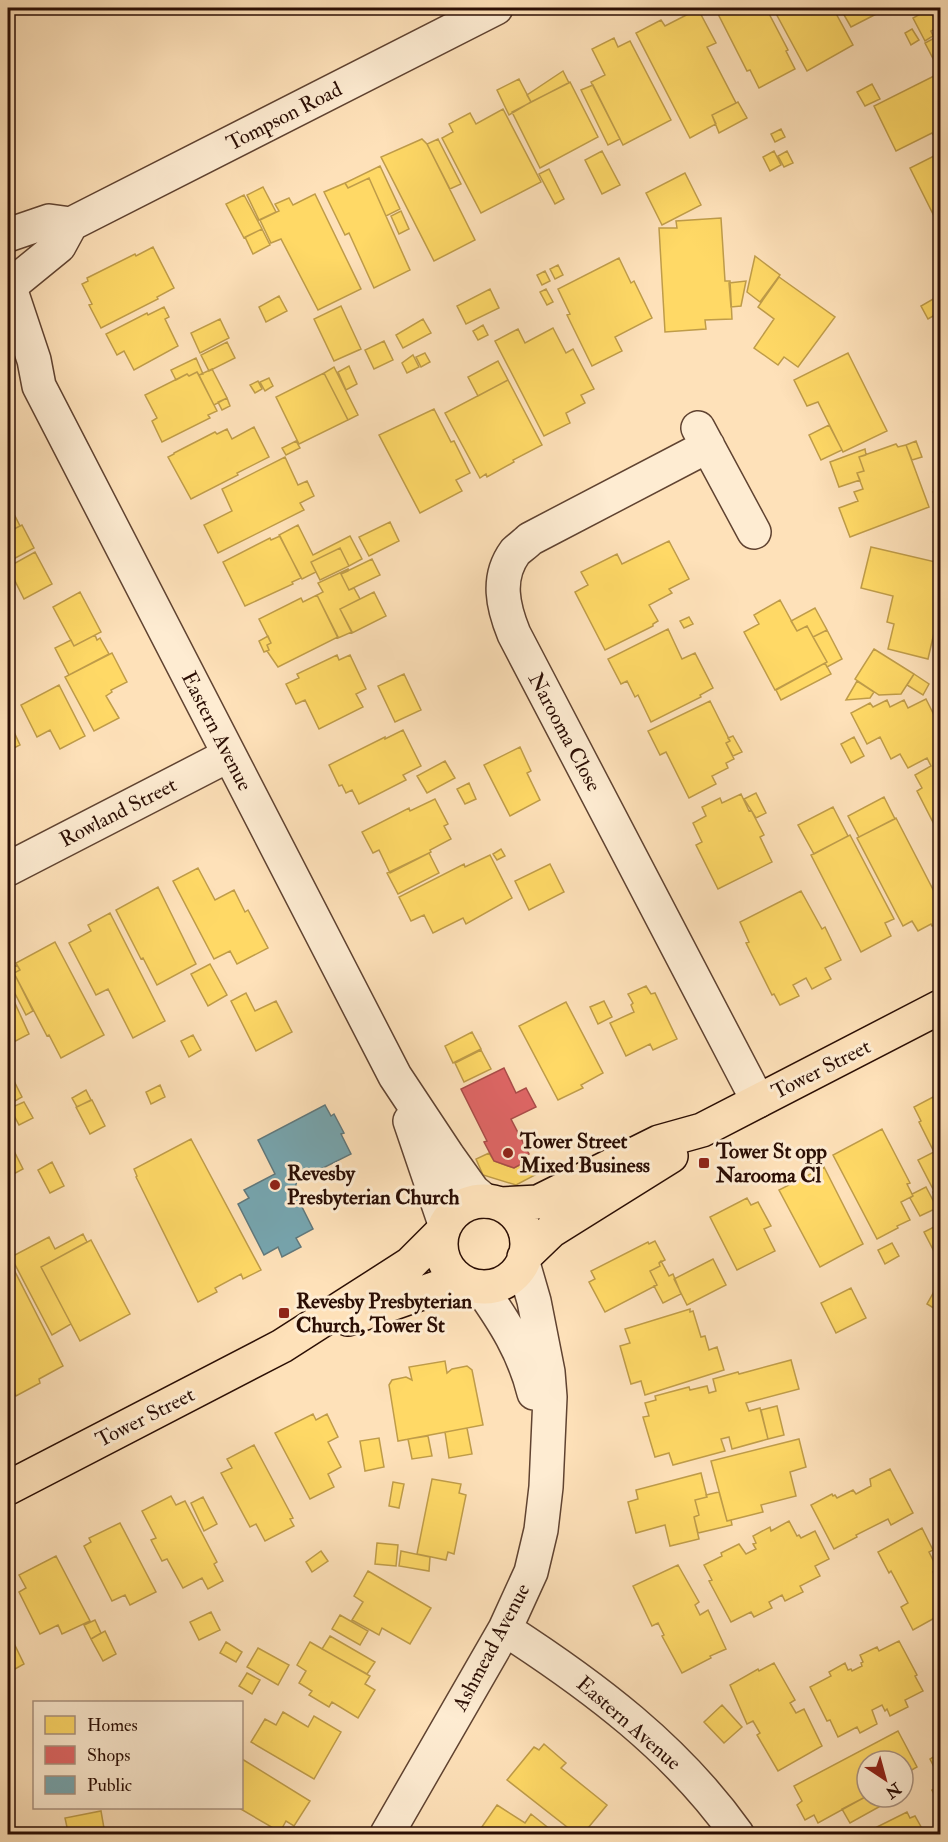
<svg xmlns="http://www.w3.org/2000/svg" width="948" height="1842" font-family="'IM FELL Double Pica',serif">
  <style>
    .homes { fill: #ffd966; stroke: #bf9c49; stroke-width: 1.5 }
    .shops { fill: #e06666; stroke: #aa4c49; stroke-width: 1.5 }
    .public { fill: #76a5af; stroke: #60787c; stroke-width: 1.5 }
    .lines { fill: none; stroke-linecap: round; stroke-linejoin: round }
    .minor-casing { stroke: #604331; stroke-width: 36 }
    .major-casing { stroke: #2b0e04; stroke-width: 36 }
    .minor { stroke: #feecd2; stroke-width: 33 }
    .major { stroke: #fee1b9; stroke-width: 33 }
    .poi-dot { fill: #8f2418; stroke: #feecd2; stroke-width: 2 }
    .labels { text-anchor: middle; stroke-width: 6; stroke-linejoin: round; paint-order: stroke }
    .street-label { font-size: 21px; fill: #2b0e04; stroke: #feecd2 }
    .poi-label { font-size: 21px; font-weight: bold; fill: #2b0e04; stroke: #feecd2; text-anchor: start }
  </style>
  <rect width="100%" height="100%" fill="#fee1b9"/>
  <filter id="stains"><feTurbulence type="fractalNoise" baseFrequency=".00333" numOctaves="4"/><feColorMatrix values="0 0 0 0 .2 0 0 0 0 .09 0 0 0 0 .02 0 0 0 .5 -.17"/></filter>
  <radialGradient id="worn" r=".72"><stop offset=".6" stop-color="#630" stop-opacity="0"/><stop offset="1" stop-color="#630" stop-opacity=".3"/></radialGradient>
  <path class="homes" d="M715 8H766L788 50 786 51 795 69 759 88 750 70 747 71Z
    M773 8H833L853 45 807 71Z
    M840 8H888L851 27Z
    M698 9 716 43 707 47 736 103 712 115 716 124 690 138 636 33 661 20 665 26Z
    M929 9 939 27 931 31 933 36 925 41 913 18Z
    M912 29 919 40 911 45 905 33Z
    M940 35V69L939 70 925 43Z
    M614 38 618 47 630 41 671 120 623 145 591 82 605 75 592 49Z
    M563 71 569 83 531 102 527 95Z
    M940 73V137L936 139 932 133 896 151 874 106Z
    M519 79 531 102 509 115 497 90Z
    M570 82 598 137 540 168 512 112Z
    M872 84 880 99 865 106 857 92Z
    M593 85 620 139 608 145 581 90Z
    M738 102 747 118 719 133 712 115Z
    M503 109 541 182 481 213 442 138 453 132 449 124 470 113 476 124Z
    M781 129 785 137 775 142 771 134Z
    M422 139 427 144 475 240 434 261 381 157Z
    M438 139 461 184 450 189 427 144Z
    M602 151 620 185 602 194 585 160Z
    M774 151 781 165 770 171 763 157Z
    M787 151 793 163 784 167 778 156Z
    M940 153V228L910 168Z
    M380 166 400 209 386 216 369 178 348 188 345 183Z
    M549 169 564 199 555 204 539 174Z
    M685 173 701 205 662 225 646 193Z
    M369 178 410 270 374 288 349 233 345 235 324 192 345 183 348 188Z
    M263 187 276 212 259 220 247 195Z
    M315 194 361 289 318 310 281 239 271 243 260 220 279 211 275 204 289 198 293 205Z
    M244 195 262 229 244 238 226 204Z
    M401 211 409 229 399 234 391 216Z
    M721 218 725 281H730L732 319 705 320 706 329 665 332 659 228H677L676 221Z
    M262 229 270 245 253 254 245 237Z
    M153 247 174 288 157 297 158 299 101 328 89 305 92 304 82 284 88 281 87 278 135 254 136 256Z
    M755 256 780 275 760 302 747 292Z
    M619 258 631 283 634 281 652 318 615 337 622 351 592 366 567 315 570 314 558 289Z
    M558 265 563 275 555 279 550 269Z
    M545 271 550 281 542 285 537 275Z
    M779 277 835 317 798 367 784 357 778 365 754 348 774 319 758 307Z
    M746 281 741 306 731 307 729 283Z
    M490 289 499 308 466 324 457 306Z
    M546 289 553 302 547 305 540 292Z
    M940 295V312L928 319 921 306Z
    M279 296 287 311 266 322 259 307Z
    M341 306 361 349 334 361 314 319Z
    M164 307 169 317 165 319 178 346 134 370 124 351 117 355 106 334 147 313 148 315Z
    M220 319 229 338 200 353 191 333Z
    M423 319 431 333 403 348 396 335Z
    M483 325 488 335 478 340 473 331Z
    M553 328 566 353 573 349 594 389 581 395 585 403 566 413 570 423 544 436 495 341 518 329 525 343Z
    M384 341 393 360 374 369 365 350Z
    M227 342 235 358 209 371 201 355Z
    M425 353 430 362 421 367 416 357Z
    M848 353 887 431 843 452 818 402 807 406 794 380Z
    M413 355 419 367 407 373 402 363Z
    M196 358 203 374 199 375 197 372 189 376 187 374 176 380 171 370Z
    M498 361 508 380 478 396 468 377Z
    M349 366 357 384 346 390 338 372Z
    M334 367 358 415 348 420 324 373Z
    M212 369 227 398 214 405 199 375Z
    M197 372 217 411 208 415 210 418 162 442 152 421 157 418 145 395 187 374 189 376Z
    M324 373 348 420 299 444 276 397Z
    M269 378 273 386 265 391 260 382Z
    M508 380 542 445 513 460 514 462 487 477 486 474 480 478 445 413Z
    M258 381 262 389 255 393 250 385Z
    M227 398 230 406 222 410 218 402Z
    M434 409 451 442 454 441 470 473 456 480 462 491 420 513 379 435Z
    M829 425 842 450 821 460 809 435Z
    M254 427 269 457 237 473 238 475 191 499 168 457 174 454V453L215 432 217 434 227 429 232 439Z
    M296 441 300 448 286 455 282 448Z
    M916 441 922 457 912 460 906 445Z
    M896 444 898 447 906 445 929 507 850 537 839 508 858 501 854 492 863 489 857 473 864 471 859 457Z
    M865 449 866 455 859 457 864 471 857 473 860 480 839 487 830 462Z
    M285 457 298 485 307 481 314 496 300 503 304 510 218 553 204 525 232 511 222 489Z
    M940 489V502L938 503 933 492Z
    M12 510 20 526 8 532V512Z
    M390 522 399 541 369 556 359 537Z
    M22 525 34 548 8 562V532Z
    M298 525 313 555 350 536 362 559 349 566 340 548 311 562 316 572 302 579 279 535Z
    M280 536 301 578 292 582 293 584 245 606 223 562 270 538 271 540Z
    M669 541 689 579 669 589 672 593 649 605 658 621 653 624V626L605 650 575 592 588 585 581 572 617 554 622 564Z
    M871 547 940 563V607L928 659 888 649 894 624 887 622 893 596 861 588Z
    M340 548 349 566 320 580 311 562Z
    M35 552 52 584 24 599 8 567Z
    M372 559 380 575 349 590 341 574Z
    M348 569V571L341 574 349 590 354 588 360 599 340 609 352 632 338 638 317 595 323 592 318 583Z
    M80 592 101 632 74 646 53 607Z
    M374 592 386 616 352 633 340 609Z
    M317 595 338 637 278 667 267 651 269 650 267 645 271 643 259 619 301 598 303 602Z
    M780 600 797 631 807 626 827 662 775 690 744 632 759 624 754 615Z
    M815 608 827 630 813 637 807 626 797 631 791 621Z
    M689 617 693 624 684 628 680 621Z
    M668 629 682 659 695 653 713 688 700 695 701 697 651 722 638 695 635 697 627 681 621 684 608 659Z
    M827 630 842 659 827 667 825 663 827 662 813 637Z
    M95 635 97 640 100 638 109 654 69 675 55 648 71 640 74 646Z
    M268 636 271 643 267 645 269 650 264 652 259 641Z
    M874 649 914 674 901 694 879 695 855 679Z
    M112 653 127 682 111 690 112 692 106 696 119 718 94 731 65 677Z
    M337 655 339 660 350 655 366 689 356 694 363 707 319 729 305 700 296 704 286 684 299 678 297 674Z
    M825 663 831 674 781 700 776 690Z
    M404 674 421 710 395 722 378 686Z
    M914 674 929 684 923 695 907 685Z
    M857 681 874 692 870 698 846 700Z
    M59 685 85 736 60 749 50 730 37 737 21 705Z
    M926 699 940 727V829L937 830 917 791 922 788 915 775 931 766 927 758 908 768 900 754 891 759 880 737 867 744 851 713 870 703 873 707 887 700 890 707 904 700 908 708Z
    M710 701 730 741 726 743 734 759 726 763 728 768 712 776 716 784 689 798 666 752 660 755 648 731Z
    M8 719 20 745 8 751Z
    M403 730 421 766 403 775 406 780 359 804 352 790 346 793 342 785 339 786 329 765 385 737V739Z
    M733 736 742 752 733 756 726 743 730 741 728 738Z
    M854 737 864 756 851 763 841 744Z
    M520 747 531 771 527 773 540 800 510 816 484 765Z
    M445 761 455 778 427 793 417 776Z
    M469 783 476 799 465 804 457 789Z
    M756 793 766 813 756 818 744 799Z
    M741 794 749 811 751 810 764 835 760 837 772 862 718 889 696 845 702 842 693 823 706 816 702 807 720 798 722 803Z
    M884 797 895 819 859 837 848 816Z
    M435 799 448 824 444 826 451 839 430 850 431 852 429 853 390 873 379 850 373 853 362 832 409 808 410 811Z
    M833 807 848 836 814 854 798 825Z
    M896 818 940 903V922L932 926 931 924 918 931 912 921 903 926 857 838Z
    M850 835 894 919 885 923 891 936 861 952 811 855Z
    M501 849 505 856 497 860 493 854Z
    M429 853 439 873 398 894 387 873Z
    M490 855 512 898 466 924 463 918 433 933 424 915 411 921 399 897 464 864 465 867Z
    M550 864 564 892 529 910 515 881Z
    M198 868 215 900 234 890 245 912 248 910 268 948 237 964 230 951 214 959 173 881Z
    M158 887 196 964 157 985 143 958 141 959 116 910Z
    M801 891 822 929 825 927 841 960 825 968 831 979 812 989 806 978 793 985 799 996 780 1005 774 994 772 995 746 943 749 942 740 922Z
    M110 913 165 1021 133 1038 108 989 96 995 69 943 91 931 88 925Z
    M55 942 104 1035 61 1058 49 1035 47 1036 14 973 20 970 16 963Z
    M210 964 227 995 208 1006 191 974Z
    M17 965 20 970 14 973 33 1011 26 1015 8 980V969Z
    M646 986 651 994 655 993 677 1039 653 1050 650 1044 626 1056 610 1023 634 1012 631 1005 633 1003 628 994Z
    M8 988 29 1034 8 1045Z
    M246 993 255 1011 276 1001 292 1032 256 1051 231 1001Z
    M604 1001 612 1017 598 1024 590 1007Z
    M566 1002 603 1073 581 1085 583 1088 558 1100 519 1026Z
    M472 1032 481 1049 453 1063 445 1046Z
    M193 1035 201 1050 189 1057 181 1041Z
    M481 1050 491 1069 464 1082 455 1063Z
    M8 1069 22 1097 8 1105Z
    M160 1085 165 1097 151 1104 146 1092Z
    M86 1090 91 1100 77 1107 72 1098Z
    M935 1096 938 1101 940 1100V1185L933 1189 918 1160 934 1152 919 1122 921 1121 914 1107Z
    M92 1100 105 1126 90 1134 76 1107Z
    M24 1102 33 1118 19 1125 10 1108Z
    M882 1129 910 1183 907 1184 913 1196 901 1202 910 1220 897 1226 898 1228 877 1239 833 1155Z
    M8 1139 23 1169 8 1177Z
    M191 1139 261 1270 243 1279 241 1274 215 1288 217 1292 198 1302 136 1177 137 1176 134 1169Z
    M489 1153 494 1161 514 1168 529 1160 537 1174 516 1185 483 1175 476 1159Z
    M52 1162 64 1186 50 1193 38 1170Z
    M824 1167 863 1244 820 1267 779 1190Z
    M926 1187 937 1208 920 1216 910 1198 913 1196 912 1194Z
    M940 1188V1206L933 1192Z
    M747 1198 751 1205 758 1202 771 1226 764 1229 775 1251 737 1270 710 1217Z
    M940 1224V1263L924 1232Z
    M83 1234 87 1242 41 1267 71 1324 52 1335 11 1257 49 1237 55 1249Z
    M91 1240 130 1314 80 1341 41 1267Z
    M655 1241 665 1260 659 1263 660 1266 650 1271 657 1285 605 1312 589 1282 595 1279 591 1271 648 1242 649 1244Z
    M892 1243 899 1256 885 1264 878 1250Z
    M8 1258 63 1366 39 1379 40 1383 16 1396 8 1379Z
    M713 1259 726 1285 687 1305 674 1279Z
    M661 1261 669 1276 673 1274 681 1294 663 1303 654 1286 657 1285 650 1271 660 1266 659 1263Z
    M851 1288 866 1318 836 1333 821 1303Z
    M936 1288 940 1291V1312L927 1304Z
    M690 1309V1312L693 1311 701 1337 705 1336 709 1350 717 1347 724 1370 645 1395 641 1381 631 1384 620 1346 630 1343 625 1329Z
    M791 1360 799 1389 746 1403 749 1411 760 1408 768 1439 732 1449 729 1437 721 1439 725 1451 673 1465 669 1453 655 1457 643 1417 649 1416 645 1403 656 1400 655 1396 689 1387 690 1390 707 1386 709 1393 716 1391 713 1379 738 1372 739 1374Z
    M445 1361 447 1373 452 1369 467 1366 472 1370 483 1425 398 1441 389 1385 392 1380 406 1377 412 1380 409 1367Z
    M777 1406 784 1435 768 1439 761 1410Z
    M313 1414 316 1420 327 1414 338 1437 328 1442 341 1467 328 1474 334 1487 310 1499 275 1433Z
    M467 1428 472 1454 449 1458 445 1432Z
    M428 1436 432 1456 412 1459 408 1439Z
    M379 1438 384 1467 365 1471 360 1441Z
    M799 1439 806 1467 790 1472 796 1496 761 1505 763 1512 727 1521 711 1461Z
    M254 1445 293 1518 290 1519 294 1526 265 1541 256 1524 250 1527 221 1473 232 1468 227 1459Z
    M890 1469 913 1513 891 1525 888 1519 856 1535 857 1537 834 1549 811 1505 832 1494 833 1496 835 1495 837 1498 853 1490 856 1494 871 1486 870 1479Z
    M701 1473 707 1497 695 1500 699 1515 694 1517 699 1539 670 1546 665 1525 636 1533 628 1502 638 1499 636 1490Z
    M432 1479 461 1484 459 1493 466 1495 454 1554 448 1552 446 1560 417 1554Z
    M393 1482 404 1484 399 1508 389 1506Z
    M719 1492 727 1521 731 1520 732 1525 698 1533 694 1517 699 1515 695 1500 707 1497 706 1495Z
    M171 1496 176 1505 185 1501 217 1562 214 1564 223 1581 208 1589 202 1578 183 1588 167 1559 162 1561 151 1540 156 1538 142 1511Z
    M203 1497 217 1524 204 1531 191 1503Z
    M789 1521 797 1536 799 1535 801 1538 815 1531 829 1559 815 1566 820 1576 800 1586 803 1592 785 1601 782 1595 769 1602 772 1608 754 1617 751 1612 731 1622 709 1581 712 1580 704 1565 722 1556 721 1553 739 1544 746 1554 756 1549 753 1544 756 1543 753 1536 770 1527 771 1531Z
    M120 1523 156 1592 130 1605 125 1595 112 1601 84 1546 91 1542 89 1538Z
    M922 1528 933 1550 929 1552 938 1570 933 1572 940 1586V1615L913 1630 901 1607 908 1603 891 1571 889 1573 878 1552Z
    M377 1543 398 1545 396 1566 375 1564Z
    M321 1551 328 1561 312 1572 306 1562Z
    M401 1551 430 1557 429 1571 399 1566Z
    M56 1556 90 1621 62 1634 58 1625 40 1634 19 1592 26 1588 19 1575Z
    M678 1565 699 1602 695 1605 700 1615 708 1610 726 1649 710 1656 711 1658 682 1673 662 1636 664 1635 658 1623 652 1626 633 1586Z
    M368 1571 431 1608 410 1644 382 1628 379 1635 352 1620 363 1602 354 1596Z
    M211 1612 220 1630 199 1640 190 1622Z
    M340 1615 368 1631 360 1645 332 1629Z
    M95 1620 101 1633 91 1639 84 1625Z
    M8 1631 24 1664 8 1673Z
    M105 1631 116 1654 103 1661 91 1639Z
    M330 1636 375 1662 367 1674 322 1649Z
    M899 1641 917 1675 915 1676 923 1691 905 1700 908 1707 890 1716 887 1709 885 1711 882 1705 872 1710 877 1724 860 1733 857 1727 838 1737 830 1720 827 1721 810 1687 831 1676 829 1672 845 1663 848 1670 851 1669 852 1671 862 1666 861 1663 863 1662 860 1655 877 1647 879 1651Z
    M226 1642 242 1652 236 1662 220 1653Z
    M310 1642 370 1676 365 1684 375 1690 358 1718 332 1702 329 1707 309 1695 312 1691 299 1683 306 1671 297 1665Z
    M258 1648 289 1665 278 1685 247 1667Z
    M774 1663 795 1700 790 1703 796 1713 804 1709 822 1746 778 1771 757 1735 760 1733 753 1721 747 1724 730 1685 758 1669 759 1671Z
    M247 1673 260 1680 252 1694 239 1686Z
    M722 1705 742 1727 724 1743 704 1722Z
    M283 1712 308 1727 314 1716 341 1732 314 1779 251 1742 265 1719 276 1725Z
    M898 1731 917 1767 903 1775V1761H867V1796L818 1823 814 1815 805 1820 797 1805 802 1801 794 1786Z
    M544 1744 566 1763 561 1768 607 1805 583 1834H576L507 1780 534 1747 539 1750Z
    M940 1753V1779L930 1759Z
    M242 1759 310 1801 294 1826 286 1821 280 1832 239 1808H242Z
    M940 1786V1807L932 1790Z
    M867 1796 895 1797V1798L850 1823 842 1809Z
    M497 1805 525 1823 531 1814 556 1834H477Z
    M101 1811 105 1834H94L93 1828 68 1832 65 1818Z
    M907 1812 910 1818 915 1816 925 1834H863Z
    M93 1828 94 1834H65L64 1833Z"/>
  <path class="shops" d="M504 1068 516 1093 526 1088 536 1107 511 1119 529 1154 527 1155 529 1160 514 1168 494 1161 484 1142 487 1141 461 1089Z"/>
  <path class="public" d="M325 1105 331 1116 334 1114 344 1133 341 1134 351 1154 297 1181 294 1191 313 1229 296 1238 301 1247 282 1257 278 1247 264 1255 238 1204 249 1198 244 1190 275 1174 258 1140Z"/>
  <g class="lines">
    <defs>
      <path id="minor" d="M8 235 49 221 71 224
        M10 286 59 246 71 224 496 8
        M10 288 34 360 39 386 395 1076 448 1156 473 1191 485 1201
        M698 428 754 532
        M708 446 530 539C525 544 519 548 515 552 496 578 503 607 514 634L758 1101
        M8 869 229 755
        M410 1121 445 1224
        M480 1287C504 1321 524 1352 534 1393
        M505 1629C593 1686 676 1748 737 1834
        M387 1834 505 1629 531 1572 541 1530 546 1487 550 1397 548 1372 534 1301 523 1263"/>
      <path id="major" d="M441 1244a43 43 0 1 1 86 0a43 43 0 1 1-86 0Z
        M501 1204 538 1202 659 1142 702 1130 940 1007
        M524 1257 551 1231 671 1156
        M348 1319 459 1280
        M8 1488 282 1346 410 1264 443 1231"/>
    </defs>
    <use href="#minor" class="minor-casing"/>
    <use href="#major" class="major-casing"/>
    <use href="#minor" class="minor"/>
    <use href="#major" class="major"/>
  </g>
  <g class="poi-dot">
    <circle cx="508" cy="1153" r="6"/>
    <rect x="698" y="1157" width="12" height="12" rx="3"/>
    <circle cx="275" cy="1185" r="6"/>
    <rect x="278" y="1307" width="12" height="12" rx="3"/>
  </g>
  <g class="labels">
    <g class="street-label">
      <text transform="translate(284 116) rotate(-27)" y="7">Tompson Road</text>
      <text transform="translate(217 731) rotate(63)" y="7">Eastern Avenue</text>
      <text transform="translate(565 732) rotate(62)" y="7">Narooma Close</text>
      <text transform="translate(118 812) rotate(-27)" y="7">Rowland Street</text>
      <text transform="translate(821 1069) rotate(-27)" y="7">Tower Street</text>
      <text transform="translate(145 1417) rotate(-27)" y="7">Tower Street</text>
      <text transform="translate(491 1647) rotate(-62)" y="7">Ashmead Avenue</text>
      <text transform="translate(629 1723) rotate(41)" y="7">Eastern Avenue</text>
    </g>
    <g class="poi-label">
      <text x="520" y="1148">Tower Street<tspan x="520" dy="24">Mixed Business</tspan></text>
      <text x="716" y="1158">Tower St opp<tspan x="716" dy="24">Narooma Cl</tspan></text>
      <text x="287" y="1180">Revesby<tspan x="287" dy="24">Presbyterian Church</tspan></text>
      <text x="296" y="1308">Revesby Presbyterian<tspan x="296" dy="24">Church, Tower St</tspan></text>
    </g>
  </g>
  <rect width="948" height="1842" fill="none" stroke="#fee1b9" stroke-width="30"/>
  <rect x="9" y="9" width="930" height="1824" fill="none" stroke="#2b0e04" stroke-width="3"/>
  <rect x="15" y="15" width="918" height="1812" fill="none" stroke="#2b0e04" stroke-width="1.5"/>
  <rect x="33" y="1701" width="210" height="108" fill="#feecd2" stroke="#aa9380" stroke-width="1.5"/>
  <rect x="45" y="1716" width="30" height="18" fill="#ffd966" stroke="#aa9380" stroke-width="1.5"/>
  <text x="87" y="1731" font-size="18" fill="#2b0e04">Homes</text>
  <rect x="45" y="1746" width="30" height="18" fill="#e06666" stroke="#aa9380" stroke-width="1.5"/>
  <text x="87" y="1761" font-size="18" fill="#2b0e04">Shops</text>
  <rect x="45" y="1776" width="30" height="18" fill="#76a5af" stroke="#aa9380" stroke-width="1.5"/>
  <text x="87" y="1791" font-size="18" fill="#2b0e04">Public</text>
  <g transform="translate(885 1779) rotate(144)"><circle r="28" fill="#feecd2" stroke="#aa9380" stroke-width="1.5"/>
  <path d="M0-4.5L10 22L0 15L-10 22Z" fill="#8f2418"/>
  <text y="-9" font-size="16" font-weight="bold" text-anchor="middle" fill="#2b0e04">N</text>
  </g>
  <rect width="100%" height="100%" filter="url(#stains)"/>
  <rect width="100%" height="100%" fill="url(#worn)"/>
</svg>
